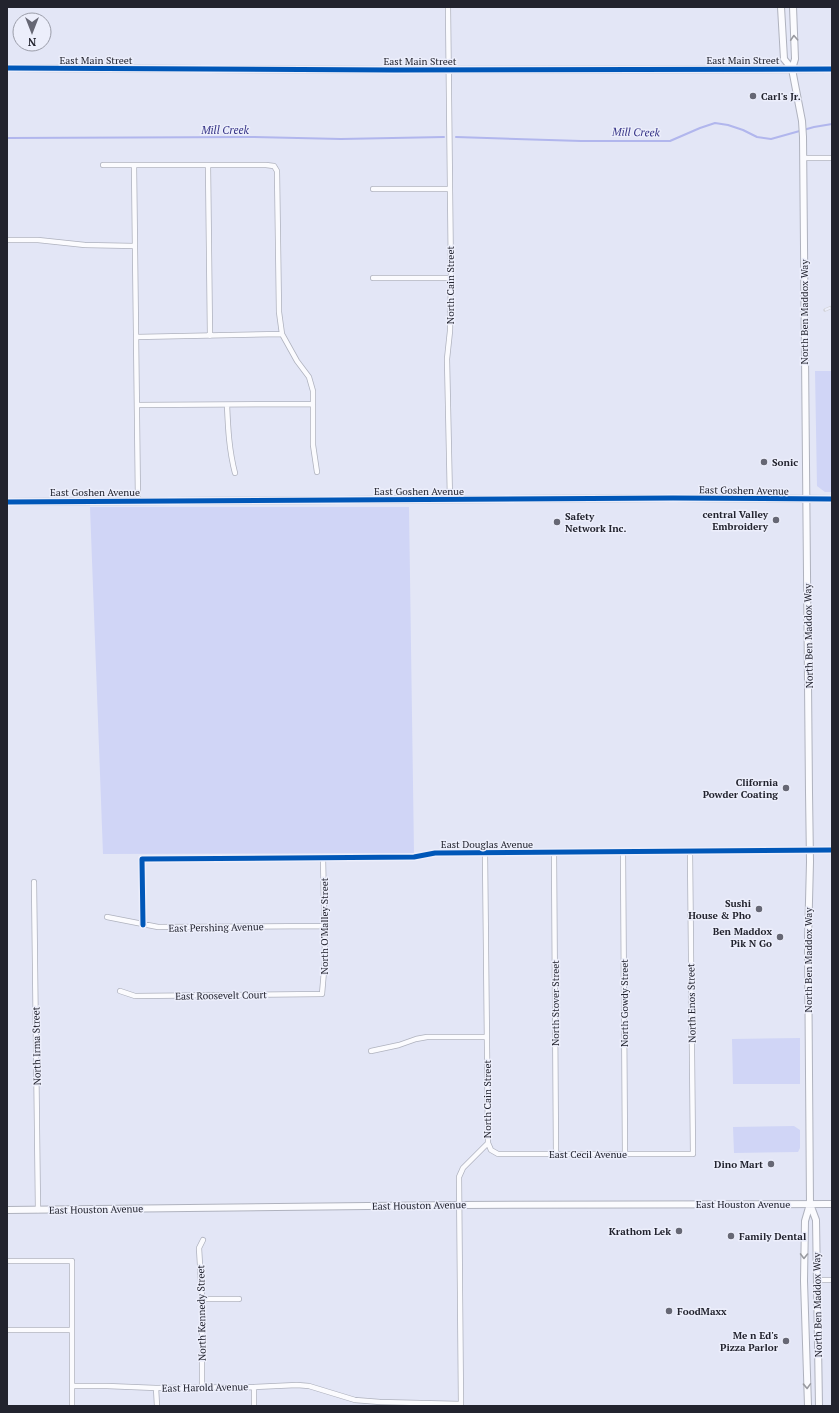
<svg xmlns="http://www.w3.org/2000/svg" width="839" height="1413" font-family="'PT Serif',serif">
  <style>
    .green { fill: #d0d5f6 }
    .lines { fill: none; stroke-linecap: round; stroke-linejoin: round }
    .stream { stroke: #b1b6ed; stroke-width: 2 }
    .street-casing { stroke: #afb2be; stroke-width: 6 }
    .secondary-casing { stroke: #afb2be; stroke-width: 8 }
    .street { stroke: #fbfbfe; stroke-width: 4.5 }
    .secondary { stroke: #fbfbfe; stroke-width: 6 }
    .rail-casing { stroke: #d1d2d7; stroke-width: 3.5 }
    .rail { stroke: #eceefb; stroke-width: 2; stroke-dasharray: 6; stroke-linecap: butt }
    .cycleway-casing { stroke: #eceefb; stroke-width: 8 }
    .cycleway { stroke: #0057b8; stroke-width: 5 }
    .oneway { stroke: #999aa0 }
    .poi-dot { fill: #666774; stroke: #eceefb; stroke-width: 1.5 }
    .labels { text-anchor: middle; stroke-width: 3; stroke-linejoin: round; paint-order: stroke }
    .street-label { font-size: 10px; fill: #22232e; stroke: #eceefb }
    .poi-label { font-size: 10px; font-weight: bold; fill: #22232e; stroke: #eceefb; text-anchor: end }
    .water-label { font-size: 11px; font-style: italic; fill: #373587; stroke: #eceefb }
  </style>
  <rect width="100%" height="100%" fill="#e3e6f6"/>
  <path class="green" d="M815 371H832V492H825L817 486Z
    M90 507H409L414 853 103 854Z
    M800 1038V1084H733L732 1039Z
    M794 1126 800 1130V1148L798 1152 734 1153 733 1127Z"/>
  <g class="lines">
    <path class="stream" d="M456 137 581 141H670L700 128 715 123 728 125 743 130 757 137 771 139 814 127 832 124
      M7 138 253 137 341 139 444 137"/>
    <defs>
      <path id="street" d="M448 7 451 278 450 331 447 359 450 500
        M803 158H832
        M103 165H134L138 501
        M134 165H266L274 166 277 171 279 312 282 334
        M208 165 210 336
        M373 189H450
        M7 240H38L85 245 135 246
        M373 278H451
        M136 337 282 334 297 361 309 377 313 391V445L317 472
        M137 405 313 404
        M227 405C228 428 229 450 235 473
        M554 852 556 1154
        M623 852 625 1154
        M34 882 38 1210
        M107 917 158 927 325 926
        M143 925 142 859 414 857 435 853 832 850
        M120 991 135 996 322 994 325 959 323 857
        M371 1051 399 1045 416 1039 427 1037H487
        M488 1143 491 1150 498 1154H693L690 852
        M7 1261H72V1406
        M816 1280H832
        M202 1299H239
        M7 1330H72
        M72 1386H107L156 1388 254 1387 297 1385 309 1386 355 1400 380 1402 461 1404
        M202 1387V1299L199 1248 203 1240
        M156 1388 157 1406
        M254 1406V1387
        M461 1406 459 1177 463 1168 488 1143 485 853"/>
      <path id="secondary" d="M781 7 784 59 792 69 802 121 803 137 809 792 810 862 808 941 810 1204 805 1221 804 1281 808 1406
        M7 68 394 70 832 69
        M792 69 795 59 793 7
        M7 502 673 498 832 499
        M810 1204 816 1220 819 1406
        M7 1210 459 1205 832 1204"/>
    </defs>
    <use href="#street" class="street-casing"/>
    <use href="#secondary" class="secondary-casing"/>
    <use href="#street" class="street"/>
    <use href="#secondary" class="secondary"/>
    <defs>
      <path id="rail" d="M825 310 832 307"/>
    </defs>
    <use href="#rail" class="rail-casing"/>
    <use href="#rail" class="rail"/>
    <defs>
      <path id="cycleway" d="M7 68 394 70 832 69
        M7 502 673 498 832 499
        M143 925 142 859 414 857 435 853 832 850"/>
    </defs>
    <use href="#cycleway" class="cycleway-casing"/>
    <use href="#cycleway" class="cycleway"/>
  </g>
  <defs><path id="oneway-chevron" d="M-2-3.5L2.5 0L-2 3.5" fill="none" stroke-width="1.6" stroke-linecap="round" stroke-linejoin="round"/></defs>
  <g class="oneway">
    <use href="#oneway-chevron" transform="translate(794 38) rotate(-93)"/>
    <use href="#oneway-chevron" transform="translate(804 1256) rotate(91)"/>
    <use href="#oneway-chevron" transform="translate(807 1386) rotate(88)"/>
  </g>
  <g class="poi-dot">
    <circle cx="753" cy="96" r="4"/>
    <circle cx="764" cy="462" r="4"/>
    <circle cx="776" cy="520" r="4"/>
    <circle cx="557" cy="522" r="4"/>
    <circle cx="786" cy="788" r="4"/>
    <circle cx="759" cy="909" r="4"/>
    <circle cx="780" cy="937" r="4"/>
    <circle cx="771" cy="1164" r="4"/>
    <circle cx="679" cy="1231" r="4"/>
    <circle cx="731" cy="1236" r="4"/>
    <circle cx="669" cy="1311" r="4"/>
    <circle cx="786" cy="1341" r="4"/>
  </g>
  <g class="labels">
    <g class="street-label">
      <text x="96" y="64">East Main Street</text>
      <text x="743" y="64">East Main Street</text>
      <text x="420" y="65">East Main Street</text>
      <text transform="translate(450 285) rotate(-90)" y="4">North Cain Street</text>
      <text transform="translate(804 312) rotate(-90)" y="4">North Ben Maddox Way</text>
      <text transform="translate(744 490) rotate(1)" y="4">East Goshen Avenue</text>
      <text x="419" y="495">East Goshen Avenue</text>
      <text x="95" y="496">East Goshen Avenue</text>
      <text transform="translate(808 636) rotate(-91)" y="4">North Ben Maddox Way</text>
      <text x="487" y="848">East Douglas Avenue</text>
      <text transform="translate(324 926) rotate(-90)" y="4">North O'Malley Street</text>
      <text transform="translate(216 927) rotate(-1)" y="4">East Pershing Avenue</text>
      <text transform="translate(808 960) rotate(-90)" y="4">North Ben Maddox Way</text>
      <text transform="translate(221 995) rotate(-1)" y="4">East Roosevelt Court</text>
      <text transform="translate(555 1003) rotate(-90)" y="4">North Stover Street</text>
      <text transform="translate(624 1003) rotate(-90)" y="4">North Gowdy Street</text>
      <text transform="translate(691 1003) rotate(-91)" y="4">North Enos Street</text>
      <text transform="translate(36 1046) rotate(-91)" y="4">North Irma Street</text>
      <text transform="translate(487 1099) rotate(-90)" y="4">North Cain Street</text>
      <text x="588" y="1158">East Cecil Avenue</text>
      <text x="743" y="1208">East Houston Avenue</text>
      <text transform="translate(419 1205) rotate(-1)" y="4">East Houston Avenue</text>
      <text transform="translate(96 1209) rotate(-1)" y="4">East Houston Avenue</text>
      <text transform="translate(817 1305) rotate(-91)" y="4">North Ben Maddox Way</text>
      <text transform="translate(201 1313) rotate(-91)" y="4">North Kennedy Street</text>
      <text transform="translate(205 1387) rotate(-1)" y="4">East Harold Avenue</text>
    </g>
    <g class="poi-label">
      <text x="761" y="100" text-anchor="start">Carl's Jr.</text>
      <text x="772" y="466" text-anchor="start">Sonic</text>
      <text x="768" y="518">central Valley<tspan x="768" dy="12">Embroidery</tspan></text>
      <text x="565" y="520" text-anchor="start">Safety<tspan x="565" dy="12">Network Inc.</tspan></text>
      <text x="778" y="786">Clifornia<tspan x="778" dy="12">Powder Coating</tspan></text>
      <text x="751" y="907">Sushi<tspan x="751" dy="12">House &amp; Pho</tspan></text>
      <text x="772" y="935">Ben Maddox<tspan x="772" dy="12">Pik N Go</tspan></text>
      <text x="763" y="1168">Dino Mart</text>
      <text x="671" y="1235">Krathom Lek</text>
      <text x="739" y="1240" text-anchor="start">Family Dental</text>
      <text x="677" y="1315" text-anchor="start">FoodMaxx</text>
      <text x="778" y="1339">Me n Ed's<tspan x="778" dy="12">Pizza Parlor</tspan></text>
    </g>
    <g class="water-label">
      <text x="225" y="134">Mill Creek</text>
      <text transform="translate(636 132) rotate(1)" y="4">Mill Creek</text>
    </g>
  </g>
  <rect width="839" height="1413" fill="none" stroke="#22232e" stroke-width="16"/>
  <g transform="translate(32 32) rotate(180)"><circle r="19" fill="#eceefb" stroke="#9b9da9"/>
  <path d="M0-3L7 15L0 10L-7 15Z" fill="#666774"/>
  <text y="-6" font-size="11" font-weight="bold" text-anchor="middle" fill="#22232e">N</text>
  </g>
</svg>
